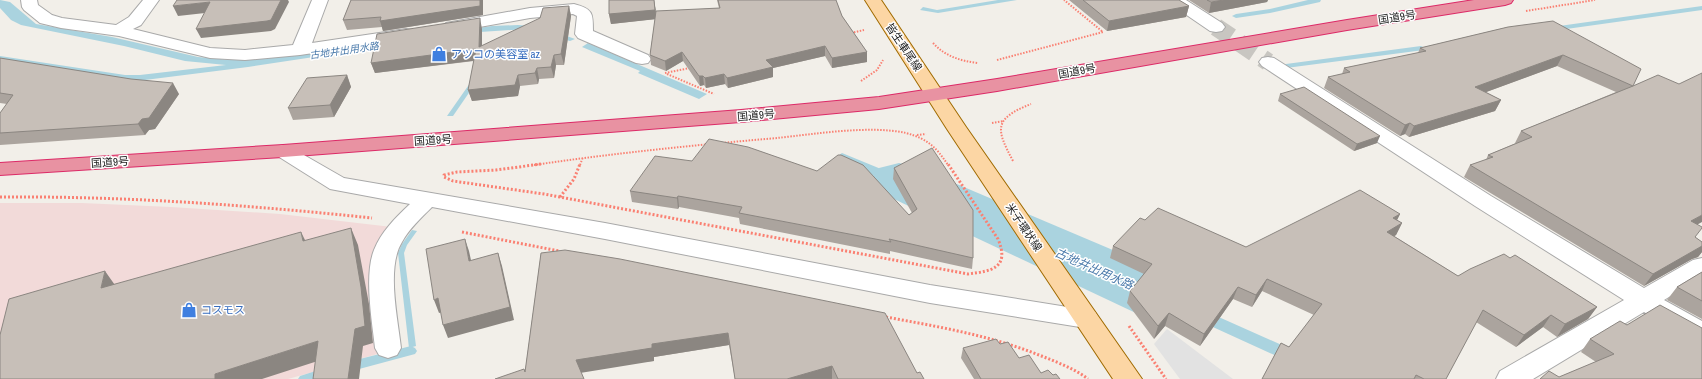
<svg xmlns="http://www.w3.org/2000/svg" width="1702" height="379" font-family="'Archivo Narrow','Noto Sans JP',sans-serif">
  <style>
    .commercial { fill: #f2dad9 }
    .parking { fill: #e2e2e2 }
    .water { fill: #aad3df }
    .lines { fill: none; stroke-linecap: round; stroke-linejoin: round }
    .stream { fill: #aad3df; fill-rule: evenodd }
    .river { fill: #aad3df; fill-rule: evenodd }
    .minor-tunnel { stroke: #c8c6c1; stroke-width: 18; stroke-dasharray: 18 10; stroke-linecap: butt }
    .minor-casing { stroke: #a9a9a9; stroke-width: 2 }
    .major-casing { stroke: #a06b00; stroke-width: 2 }
    .highway-casing { stroke: #dc2a67; stroke-width: 2 }
    .path-far1 { stroke: #fa8072; stroke-width: 2; stroke-dasharray: 1.5 1.5; stroke-linecap: butt }
    .path { stroke: #fa8072; stroke-width: 3; stroke-dasharray: 2 2; stroke-linecap: butt }
    .minor { fill: #fff; fill-rule: evenodd }
    .major { fill: #fcd6a4; fill-rule: evenodd }
    .highway { fill: #e892a2; fill-rule: evenodd }
    .wall { fill: #aba49e }
    .shaded-wall { fill: #8b8681 }
    .building { fill: #c7bfb8; stroke: #8b8681 }
    .labels { text-anchor: middle; stroke-width: 3; stroke-linejoin: round; paint-order: stroke }
    .far-water-label { font-size: 10px; font-style: italic; fill: #4a7aab; stroke: #fff }
    .street-label { font-size: 11px; fill: #222; stroke: #fff }
    .shop-label { font-size: 11px; fill: #366cbe; stroke: #fff; text-anchor: start }
    .water-label { font-size: 12px; font-style: italic; fill: #4a7aab; stroke: #fff }
  </style>
  <rect width="100%" height="100%" fill="#f2efe9"/>
  <path class="commercial" d="M0 203H82L171 207 280 214 392 227 381 353 288 379H0Z"/>
  <path class="parking" d="M1167 329 1233 379H1180L1154 344Z"/>
  <path class="water" d="M0 0 10 2 36 24 112 37 198 57 231 60 286 56 492 26 518 25 542 27 575 39 570 41 527 29 480 32 248 67 129 82 0 62V56L125 75H140L226 65 185 61 124 46 21 25 11 20 0 8Z
    M998 0H1017L938 13 920 10 923 7 937 10Z
    M503 36H508L453 116H447Z
    M588 43 707 94 699 99 638 73 640 71 582 47Z
    M842 153 959 201 966 214 834 159Z
    M412 230 417 231 407 245 404 253 416 346 409 348 398 253 402 244Z
    M1102 265 1358 379H1327L1112 281Z"/>
  <g class="lines">
    <path class="stream" d="M1308 0H1321L1320 2 1270 13 1236 18 1232 16 1236 14 1270 9Z
      M1702 6V10L1552 31 1548 29 1552 27Z
      M1421 46 1425 48 1424 50 1286 68 1282 66 1286 64Z
      M411 346 415 348 417 351 415 354 348 372 344 370 342 367 344 364 348 362Z
      M325 368 329 370 331 373 329 376 321 379H298L300 376Z"/>
    <path class="river" d="M899 163 919 168 1205 289 1215 306 1205 323 1181 330 1157 323 879 192 870 180 879 168Z"/>
    <path class="minor-tunnel" d="M1216 27 1268 62"/>
    <defs>
      <path id="minor" d="M21 0H37L38 5 52 15 62 18 116 25 129 17 143 0H159L141 25 133 29 210 48 245 50 293 45 312 0H328L312 43 406 29 412 30 415 34 412 38 406 39 300 55 245 60 210 58 119 36 61 28 40 23 24 10 22 7Z
        M1167 0H1186L1222 23 1225 27 1222 31 1216 32 1210 31 1169 3Z
        M574 4C593 9 593 13 593 31L648 55 651 59 648 63 642 64 636 63 578 38 575 34 577 16 573 14 530 18 452 32 446 31 443 27 446 23 452 22 530 8Z
        M1268 57 1274 58 1491 196 1644 288 1693 260 1702 258V277L1664 300 1702 321V343L1693 340 1644 312 1533 379H1496L1500 371 1624 300 1475 206 1262 66 1259 62 1262 58Z
        M283 145 290 147 344 178 605 223 930 285 1086 310 1095 312 1099 319 1095 326 1086 328 930 303 605 239 432 207C421 218 409 229 402 242 386 268 398 319 401 348L397 355 388 358 379 355 375 348C372 321 364 275 374 250 381 232 396 217 410 204L330 189 276 155 273 151 276 147Z"/>
      <path id="major" d="M865 0H881L966 127 1142 379H1113L947 129Z"/>
      <path id="highway" d="M1474 0H1513L1511 3 1505 5 1347 30 997 91 879 109 741 122 283 157 0 175V163L283 145 741 110 879 97 997 79 1347 20Z"/>
    </defs>
    <use href="#minor" class="minor-casing"/>
    <use href="#major" class="major-casing"/>
    <use href="#highway" class="highway-casing"/>
    <path class="path-far1" d="M1526 11 1595 0
      M851 33 864 30
      M933 43C945 56 960 61 978 63
      M997 60 1103 32 1064 0
      M665 73 690 68
      M667 74 714 94
      M861 81 877 70 883 60
      M992 123 1004 121
      M917 135 926 134
      M1013 161C996 129 993 119 1031 104
      M534 165C615 153 696 145 777 138 815 134 870 125 906 133 928 139 936 147 948 165
      M580 165 583 157"/>
    <path class="path" d="M541 164 496 170 457 172 444 175V177L453 181 544 194 968 274C992 271 1010 268 998 239L948 164
      M0 197C125 196 248 205 372 218
      M560 197 574 179 580 164
      M462 232 559 251
      M886 317C940 327 993 336 1044 357 1059 363 1075 369 1088 379
      M1129 326 1166 379"/>
    <use href="#minor" class="minor"/>
    <use href="#major" class="major"/>
    <use href="#highway" class="highway"/>
  </g>
  <path class="wall" d="M351 0H483V15L383 31 382 27 347 30 343 20Z
    M654 0 656 12 719 8 717 0H836L842 16 867 52V62L832 68 825 56 773 68V77L728 88 725 84 706 88 704 85 700 86 683 61 666 71 651 65 650 55 655 19 611 24 609 14Z
    M1069 0H1179L1189 6 1186 17 1107 31Z
    M1189 0H1268L1267 2 1209 13Z
    M569 6 571 16 564 65H556L554 78 539 79 538 84 520 86 518 96 472 101 468 90 474 61 375 73 371 63 482 29V46Z
    M1508 27 1633 86 1697 224 1695 237 1702 242V252L1698 257 1692 259 1644 286 1464 177 1470 165 1486 160 1488 155 1516 143H1515L1521 131 1616 92 1557 66 1486 92 1501 100 1495 111 1409 137 1405 134 1400 136 1324 88 1328 77 1342 74 1344 68 1418 53 1420 48Z
    M0 58 179 94 155 129 149 130 145 135 0 145V113L7 104 0 103Z
    M347 75 351 87 334 117 293 120 288 108Z
    M1280 94 1377 143 1354 151 1278 101Z
    M894 168 973 258 972 269 890 251V254L740 224 739 218 679 207 678 209 632 202 630 191 909 215 912 213 893 179Z
    M1400 214 1397 220 1402 223 1396 235 1394 236 1458 276 1510 258 1597 307 1588 319 1557 337 1543 327 1516 347 1476 322 1446 379H1262L1281 343 1289 347 1314 315 1262 291 1252 307 1233 299 1200 346 1165 326 1154 339 1127 303 1130 291 1144 274 1110 258 1113 246 1145 220 1246 247Z
    M541 253 917 373 924 379H735L729 345 654 357V361L525 372Z
    M1702 272V319L1667 300 1677 287Z
    M1627 325 1702 328 1559 377 1596 362 1581 352 1590 339Z
    M1000 344 1019 358 1041 373 1060 379H974L961 358 963 348Z"/>
  <path class="shaded-wall" d="M281 0H288L289 2 275 29 271 31 201 38 196 29Z
    M480 0H483V15L383 31 380 21Z
    M654 0 657 19 611 24 609 14Z
    M1224 0H1268L1267 2 1209 13 1211 2Z
    M210 2 214 12 178 16 173 6Z
    M569 6 571 16 564 65 561 54Z
    M1189 6 1186 17 1107 31 1109 21Z
    M480 18 482 29V58L479 47Z
    M825 46V56L773 68V77L728 88 727 78 766 60Z
    M476 49 479 60 375 73 371 63Z
    M682 52 683 61 666 71 665 61Z
    M867 52V62L832 68V58Z
    M554 55 556 65 554 78 551 67Z
    M1563 55 1557 66 1470 98 1475 87Z
    M537 68 539 79 538 84 535 73Z
    M724 74 725 84 706 88 705 78Z
    M347 75 351 87 334 117 330 105Z
    M518 75 520 86 518 96 472 101 468 90Z
    M699 76H703L704 85 700 86Z
    M173 83 179 94 155 129 149 130 145 135 138 124 142 119Z
    M1501 100 1495 111 1409 137 1414 126Z
    M1410 123 1405 134 1400 136 1405 125Z
    M1380 136 1377 143 1354 151 1357 144Z
    M678 196 679 207 678 209 677 198Z
    M1400 214 1394 226 1393 218Z
    M1702 215V222L1682 233 1691 221Z
    M1402 223 1396 235 1381 244 1387 232Z
    M351 228 358 245 369 304 373 343 363 346 359 379H348Z
    M301 232 309 248 303 241Z
    M465 239 469 251 474 274 469 261Z
    M1702 246V252L1698 257 1692 259 1644 286 1653 274Z
    M498 253 502 266 514 320 448 338 443 325Z
    M105 271 117 288H101Z
    M1267 279 1262 291 1252 307 1256 295Z
    M1238 287 1233 299 1200 346 1204 334Z
    M438 298 443 312 439 313 434 300Z
    M1597 307 1588 319 1557 337 1565 324Z
    M1169 313 1165 326 1154 339 1158 326Z
    M1551 315 1543 327 1516 347 1524 335Z
    M728 333 729 345 654 357V361L580 373 576 360 652 344Z
    M318 341 327 358 262 379H215V374Z
    M832 366V379H787Z"/>
  <path class="building" d="M177 0H281L271 20 267 21 196 29 210 2 173 6Z
    M351 0H480V6L380 21 381 17 343 20Z
    M609 0H654L655 10 609 14Z
    M718 0H836L842 16 867 52 832 58 825 46 766 60 773 67 727 78 724 74 705 78 703 76H699L682 52 665 61 650 55 656 11 720 8Z
    M1083 0H1179L1189 6 1109 21Z
    M1207 0H1224L1211 2Z
    M569 6 561 54 554 55 551 67 537 68 535 73 518 75 515 85 468 90 476 49 371 63 377 34 480 18 479 47 540 18 543 8Z
    M1553 21 1641 69 1633 86 1658 75 1679 84 1702 73V215L1691 221 1702 227V228L1695 237 1702 242V246L1653 274 1470 165 1493 157 1488 155 1532 137 1521 131 1633 86 1563 55 1475 87 1501 100 1414 126 1410 123 1405 125 1328 77 1350 72 1344 68 1426 51 1420 48 1508 27Z
    M0 58 131 79 173 83 149 118 142 119 138 124 0 133V113L13 95 0 93Z
    M347 75 330 105 288 108 307 78Z
    M1304 87 1380 136 1357 144 1280 94Z
    M709 139 748 147 817 171 838 155H841L863 165 909 215 917 209 894 168 932 148 973 210V258L889 239 891 242 739 213 742 207 678 196 677 198 630 191 655 156 692 161Z
    M1360 190 1400 214 1393 218 1402 223 1387 232 1458 276 1470 269 1504 254 1510 258 1515 255 1597 307 1565 324 1551 315 1524 335 1483 310 1446 379H1424L1416 375 1414 379H1262L1281 343 1289 347 1322 304 1267 279 1256 295 1238 287 1204 334 1169 313 1158 326 1130 291 1152 264 1113 246 1140 218 1145 220 1158 208 1246 247Z
    M351 228 361 287 365 326 355 329 348 379H313L318 341 215 374V379H0V335L9 299 105 271 101 288 301 232 303 241Z
    M465 239 469 261 498 253 510 307 443 325 438 298 434 300 426 249Z
    M565 250 620 259 885 313 917 373 920 372 924 379H838L832 366 787 379H735L728 333 652 344V348L576 360 584 379H495L524 369 525 372 541 253Z
    M1702 272V301L1677 287Z
    M1660 305 1702 328V379H1540L1549 371 1559 377 1614 354 1590 339 1620 321 1627 325Z
    M996 339 1000 344 1008 342 1019 358 1029 355 1041 373 1048 370 1053 375 1056 374 1060 379H981L963 348Z"/>
  <defs>
    <symbol id="shop-bare" viewBox="-9 -9 18 18"><path d="M-5-2.5h2.3a2.7 3.5 0 0 1 5.4 0H5L5.5 6h-11ZM-1.5-2.5h3a1.5 2.3 0 0 0-3 0Z" fill="#3f7fe0" stroke="#fff" stroke-width="2.5" paint-order="stroke"/></symbol>
  </defs>
  <g fill-rule="evenodd">
    <use href="#shop-bare" x="428" y="43" width="22" height="22"/>
    <use href="#shop-bare" x="178" y="299" width="22" height="22"/>
  </g>
  <g class="labels">
    <g class="far-water-label">
      <text transform="translate(344 50) rotate(-8)" y="4">古地井出用水路</text>
    </g>
    <g class="street-label">
      <text transform="translate(1397 17) rotate(-9)" y="4">国道9号</text>
      <text transform="translate(904 47) rotate(56)" y="4">皆生車尾線</text>
      <text transform="translate(1077 71) rotate(-10)" y="4">国道9号</text>
      <text transform="translate(756 115) rotate(-5)" y="4">国道9号</text>
      <text transform="translate(433 140) rotate(-4)" y="4">国道9号</text>
      <text transform="translate(110 162) rotate(-4)" y="4">国道9号</text>
      <text transform="translate(1024 227) rotate(56)" y="4">米子環状線</text>
    </g>
    <g class="shop-label">
      <text x="451" y="58">アツコの美容室 az</text>
      <text x="201" y="314">コスモス</text>
    </g>
    <g class="water-label">
      <text transform="translate(1094 269) rotate(24)" y="4">古地井出用水路</text>
    </g>
  </g>
</svg>
